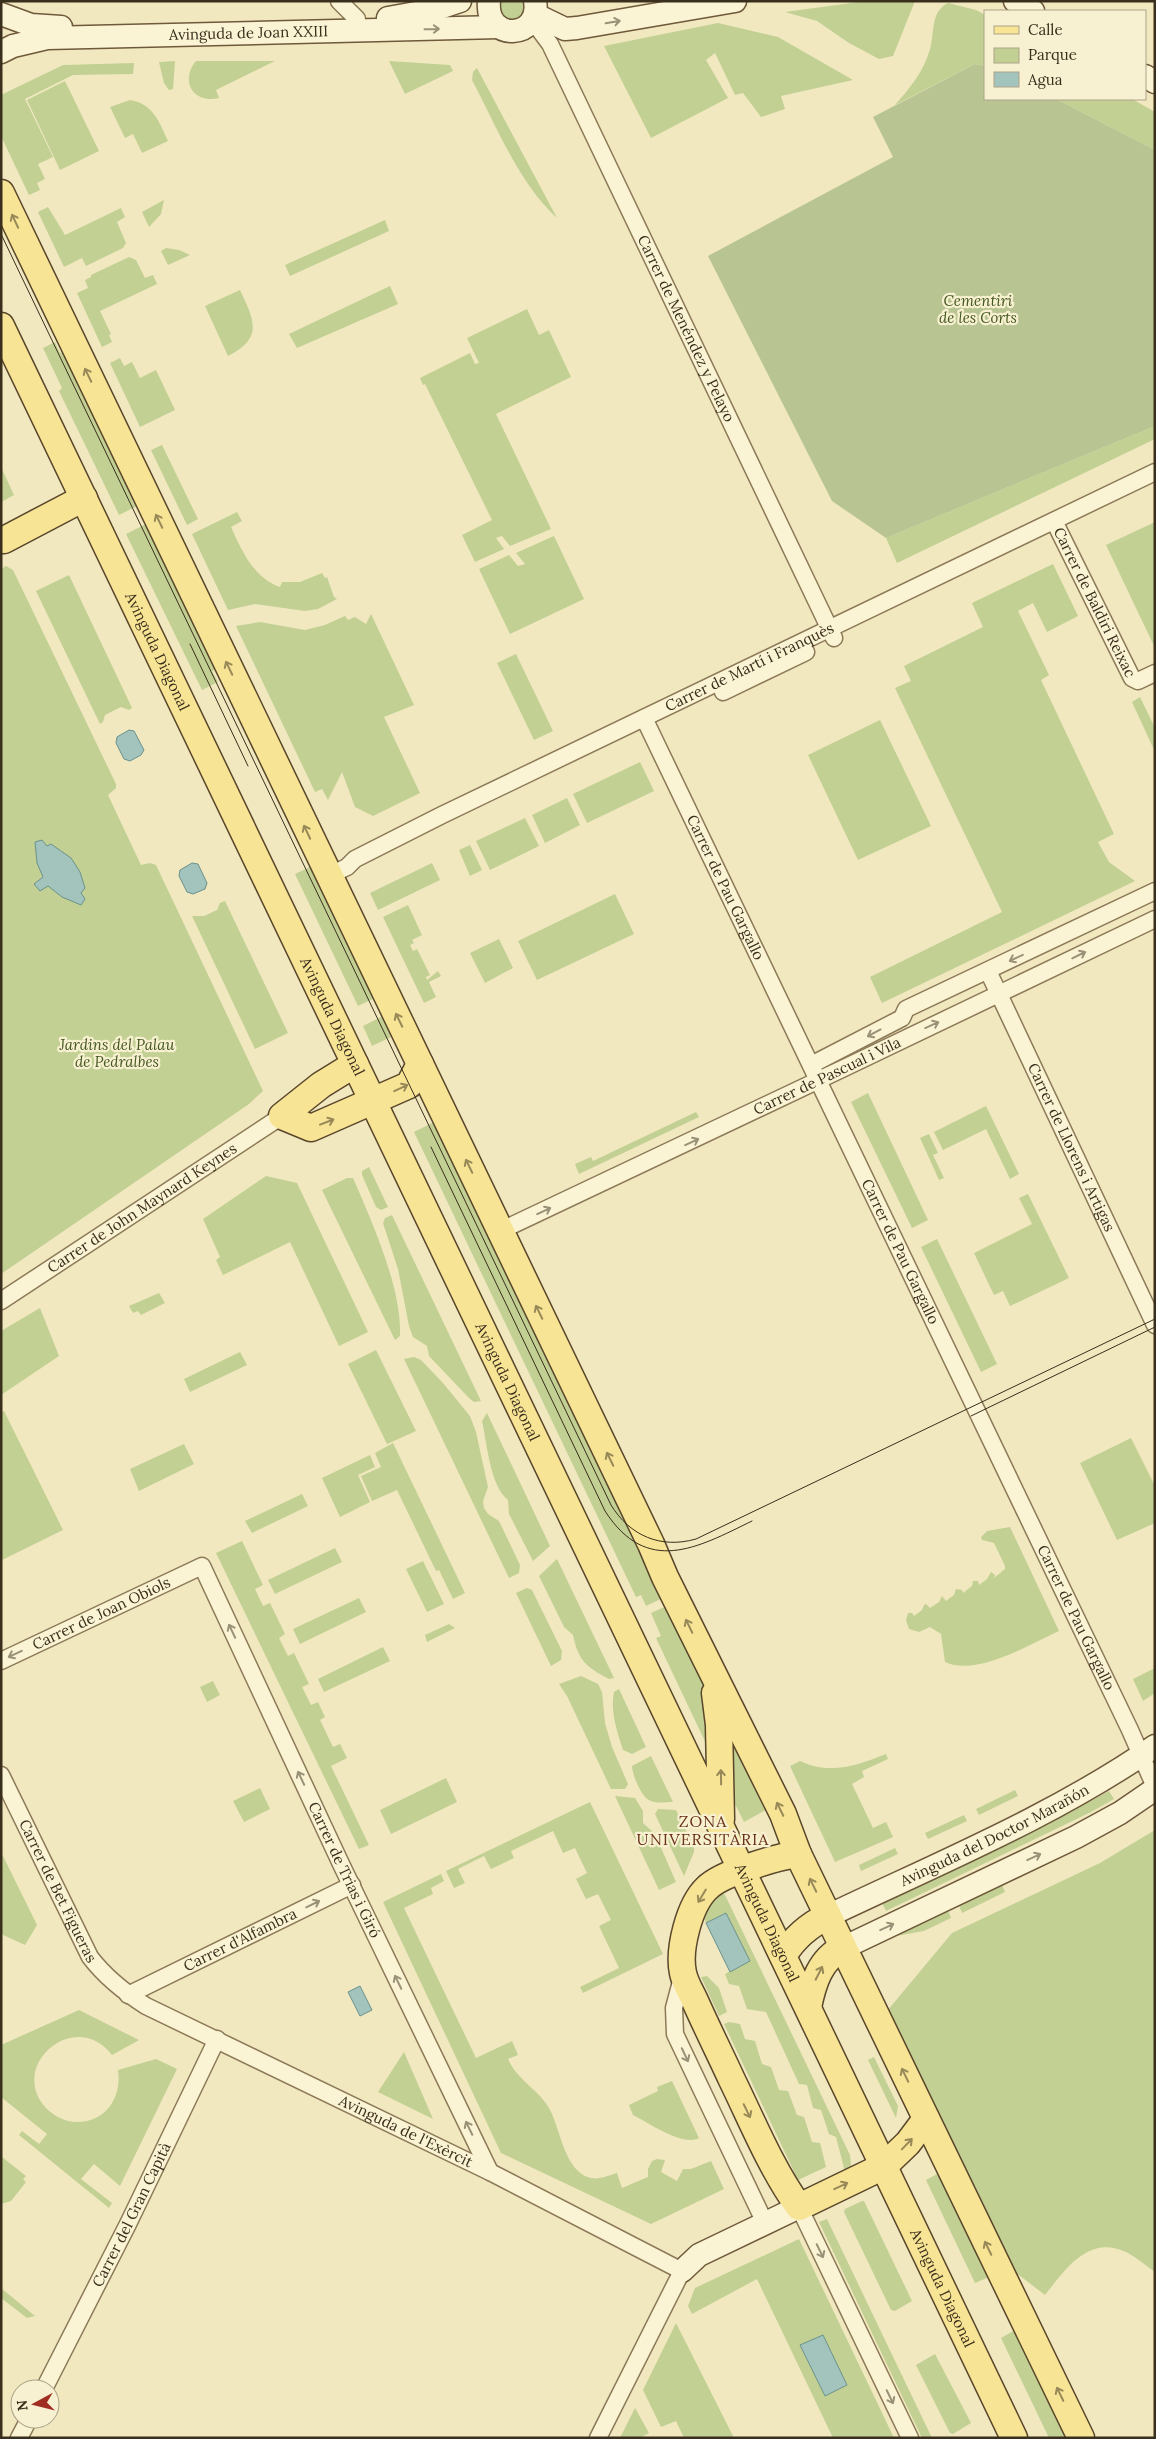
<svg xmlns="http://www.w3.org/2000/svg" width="1156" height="2439" font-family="Lora,serif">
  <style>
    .green { fill: #c2d093 }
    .cemetery { fill: #b9c493 }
    .water { fill: #a3c3bd; stroke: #6a928c }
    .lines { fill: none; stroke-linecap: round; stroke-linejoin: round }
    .street-casing { stroke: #8c7957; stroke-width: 19 }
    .secondary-casing { stroke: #6e593a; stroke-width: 25 }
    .primary-casing { stroke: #59462b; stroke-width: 29 }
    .street { stroke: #fbf4d4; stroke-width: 16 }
    .secondary { stroke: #fbf4d4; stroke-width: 22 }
    .primary { stroke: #f7e495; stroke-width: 26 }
    .tram { stroke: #3a2e1c; stroke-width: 1 }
    .oneway { stroke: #9a9178 }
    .oneway2 { stroke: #988958 }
    .labels { text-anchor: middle; stroke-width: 4.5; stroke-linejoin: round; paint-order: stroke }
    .street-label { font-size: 15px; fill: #3a2e1c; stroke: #f8f1d1 }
    .park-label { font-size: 15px; font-style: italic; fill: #445821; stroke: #f8f1d1 }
    .neighbourhood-label { font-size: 16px; letter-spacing: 1px; fill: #6a3218; stroke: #f8f1d1 }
  </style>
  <rect width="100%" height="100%" fill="#f1e8c0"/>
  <path class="green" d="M499 1H523V13C518 21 511 21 503 17Z
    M866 1H915L893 56 879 59 849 43 817 21 785 12Z
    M948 3 976 10 985 15V66L975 64 895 105C910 88 924 71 930 49 935 32 930 12 948 3Z
    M718 23 778 37 853 80 781 96 785 109 761 117 743 93 735 95 715 53 706 60 728 98 651 138 604 46Z
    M175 61 173 89 169 90 164 83 159 62Z
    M196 61H275L216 90 219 98C192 104 180 80 196 61Z
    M389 61 450 65 453 71 405 94Z
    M134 63 133 74 73 75 25 99 53 157 38 164 45 179 37 183 40 190 29 195 1 136V95L63 65Z
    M477 68 557 218C519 184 496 125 472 80L473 72Z
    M65 81 99 151 60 170 27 100Z
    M1056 99H1132L1155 112V150Z
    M130 100C153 104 159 121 168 141L142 153 133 134 125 138 110 107Z
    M164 200 161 214 149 227 142 212Z
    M48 207 65 235 121 208 125 217 117 222 126 243 123 248 86 266 82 258 64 267 38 212Z
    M385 220 389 231 290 276 285 265Z
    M166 248 179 250 190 255 168 265 161 251Z
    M129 257 136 260 145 278 153 275 157 284 100 311 111 334 109 335 112 342 102 347 77 293 88 288 85 280 91 277V275Z
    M390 286 398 304 297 348 289 334Z
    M240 290C254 320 264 338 228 356L205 306Z
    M527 309 539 335 549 330 571 377 496 414 551 529 510 546 502 536 496 538 504 549 475 562 462 535 492 520 425 384 423 385 420 378 470 353 475 364 479 363 467 338Z
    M55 342 60 353 67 350 141 504 119 515 59 391 62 388 43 348Z
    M120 358 124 366 132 362 140 378 156 370 175 410 140 427 110 363Z
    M1155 426V439L897 563 886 538Z
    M162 445 198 519 187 525 151 450Z
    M1 467 14 495 1 502Z
    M237 512 242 521 231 527C242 551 253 577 280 587L282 582H300L322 573 325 578 327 577 334 597 337 599 318 609 305 611 255 604 228 610 192 534Z
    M150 522 219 668 212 671 218 682 202 690 126 534Z
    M1155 522V648L1106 545Z
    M554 536 584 599 510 634 479 569 509 555 518 566 525 564 516 553Z
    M1053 564 1078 616 1047 632 1033 603 1018 611 1049 675 1041 680 1114 834 1098 842 1109 862 1135 881 882 1003 870 977 1002 912 895 688 911 681 904 666 983 627 972 603Z
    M6 566 13 570 116 784V788L108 795 141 865 150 863 156 865 263 1091 249 1104 1 1274V569Z
    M69 575 132 708 129 710 121 707 105 715 103 722 100 724 36 591Z
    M371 614 414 705 384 717 420 793 373 816 355 807 342 772 328 800 322 789 315 792 236 626 260 622 305 630 325 625 345 616 348 620 355 617 366 624Z
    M516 654 553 731 534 740 497 663Z
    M1140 697 1155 728V752L1132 702Z
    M880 720 931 826 858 860 808 755Z
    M640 762 654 791 587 823 573 794Z
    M567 798 580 825 545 843 532 815Z
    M525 818 539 846 490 870 476 841Z
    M470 845 482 870 470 876 459 850Z
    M432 863 440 880 378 910 370 893Z
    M314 865 377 997 358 1006 295 874Z
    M615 894 634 934 537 980 518 941Z
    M225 901 288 1033 255 1049 192 916H204L217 910 220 903Z
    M408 905 422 935 412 940 414 943 410 945 413 951 417 949 430 975 426 977 427 980 438 971 441 976 429 982 436 997 424 1003 383 917Z
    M499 939 513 968 485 983 470 953Z
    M385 1015 395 1035 372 1046 363 1026Z
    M868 1093 928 1220 912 1228 851 1102Z
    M986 1106 1019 1174 1010 1179 986 1129 943 1150 934 1132Z
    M696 1112 699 1117 579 1174 575 1164 591 1157 593 1161Z
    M436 1121 665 1597 646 1606 641 1595 636 1597 414 1132Z
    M929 1134 938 1153 933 1155 944 1178 939 1180 920 1138Z
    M369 1167 388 1207 381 1210 376 1207 362 1175V1171Z
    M266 1176 297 1183 368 1332 339 1346 290 1242 223 1275 216 1260 220 1257 203 1219Z
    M347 1178H353C372 1222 402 1288 400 1336L395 1340 322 1190Z
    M1028 1194 1069 1278 1010 1306 1003 1291 994 1295 974 1253 1032 1224 1019 1198Z
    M392 1215 481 1401 474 1402 469 1398 429 1356 427 1346 413 1337 409 1326 398 1269 383 1223 385 1218Z
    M937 1239 997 1364 981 1372 921 1247Z
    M159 1293 165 1303 141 1315 138 1311 133 1313 129 1306Z
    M40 1308 59 1356 1 1395V1331Z
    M376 1350 416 1431 387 1444 348 1364Z
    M240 1352 247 1365 190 1392 184 1379Z
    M414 1357 421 1360 443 1383 470 1416 476 1432 488 1487 483 1501 484 1508 488 1514 499 1521 520 1565 519 1573 509 1578 404 1359Z
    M4 1411 63 1530 2 1560 1 1412Z
    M487 1413 550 1546 533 1561 509 1514 508 1500C490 1486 487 1443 482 1421Z
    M1131 1438 1155 1486V1523L1117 1540 1080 1463Z
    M393 1443 465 1593 453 1599 439 1570 436 1571 397 1490 372 1501 361 1476 381 1467 375 1453Z
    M184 1444 194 1464 139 1491 130 1469Z
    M370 1455 375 1467 358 1475 370 1502 340 1517 322 1478Z
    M302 1494 308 1506 252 1533 245 1521Z
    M1010 1527 1059 1631C1030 1644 977 1677 945 1662L941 1634 930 1627 919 1632 909 1629 906 1620 908 1613H912L914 1616 922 1610 924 1605 926 1604 930 1608 939 1602 942 1596 946 1601 954 1595 956 1589 962 1590 963 1593 972 1586 973 1581H978L979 1585 987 1579 991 1572 995 1575 994 1578 1005 1569V1566L994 1543 982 1540 981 1537 987 1531Z
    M242 1541 263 1585 255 1589 263 1606 270 1603 285 1634 279 1638 288 1656 294 1653 309 1684 302 1687 311 1705 318 1702 325 1717 320 1720 333 1747 340 1744 347 1758 331 1766 369 1845 359 1849 216 1553Z
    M335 1548 342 1562 275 1594 268 1580Z
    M557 1559 614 1678 609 1679C586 1667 578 1660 573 1635L564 1627 539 1576Z
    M423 1561 444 1604 427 1612 406 1569Z
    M527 1588 532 1590 562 1651 561 1660 551 1666 516 1593Z
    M359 1598 366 1612 300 1644 293 1629Z
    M669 1605 706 1687 709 1750 656 1638 661 1636 651 1613Z
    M449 1624 455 1628 427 1642 425 1635Z
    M383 1647 390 1661 324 1692 318 1679Z
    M1155 1668V1693L1143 1701 1133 1679Z
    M581 1676 598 1684 602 1692 605 1723 612 1747 628 1784 625 1789H611L567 1696 559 1684Z
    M213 1681 220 1695 207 1702 200 1687Z
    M619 1689 646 1747 632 1754 623 1750C617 1732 610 1711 614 1692Z
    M730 1733 766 1810 744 1822 732 1798Z
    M886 1754 888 1759 862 1771 864 1777 852 1784 873 1828 886 1822 893 1837 835 1862 790 1766 800 1761C830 1775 856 1766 886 1754Z
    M651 1756 673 1802C666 1802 655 1804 649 1800 641 1796 632 1774 632 1766Z
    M446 1778 457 1802 391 1834 380 1810Z
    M260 1788 270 1809 244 1822 233 1801Z
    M1015 1790 1018 1796 979 1815 976 1809Z
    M1109 1791 1114 1799 1091 1812 886 1911 882 1903 1071 1812Z
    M615 1796 635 1798 643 1811V1823L655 1834 676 1882 659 1890Z
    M590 1802 663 1954 583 1993 580 1987 619 1968 599 1926 611 1920 598 1894 586 1899 576 1879 587 1873 575 1848 563 1853 553 1831 511 1851 514 1858 491 1869 484 1856 458 1869 465 1883 454 1888 446 1871Z
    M658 1809 676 1810 694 1847V1852L684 1876 655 1814Z
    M964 1815 967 1821 928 1839 925 1833Z
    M1155 1830V2272C1145 2265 1136 2257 1126 2252 1088 2234 1065 2270 1045 2295L1011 2269 887 2011 952 1933 1100 1863Z
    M895 1848 898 1854 861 1871 859 1865Z
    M1 1852 37 1925 25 1945 1 1934Z
    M441 1874 444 1881 431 1888 433 1894 404 1908 476 2058 512 2041 518 2055 508 2059C517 2080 538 2089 549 2108 561 2129 564 2172 591 2178 599 2180 610 2175 617 2173L622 2188 648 2177V2169L652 2161 657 2159 665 2160 661 2172 677 2181 683 2169H691L711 2161 724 2189 651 2224 501 2153 383 1902Z
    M1001 1882 1005 1892 962 1913 958 1903Z
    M720 1892 725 1895 850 2155 851 2165 845 2172 836 2137 829 2134 821 2110 813 2108 807 2085 799 2084 766 2012 747 2009 739 1986 729 1984 725 1974 749 1961 726 1913 706 1923 702 1913Z
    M947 1908 951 1918 924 1931 896 1936 895 1933Z
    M707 1976 719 1988 727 2012 719 2016 701 1977Z
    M79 2010 139 2040 112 2055C75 2007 7 2066 46 2108 54 2116 65 2122 77 2122 106 2122 122 2097 118 2070L156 2059 177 2069 120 2186 94 2164 81 2179 112 2203 109 2208 19 2135 22 2131 39 2144 47 2134 1 2097V2045Z
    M729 2022 740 2024 745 2039 755 2041 762 2064 771 2067 779 2090 788 2091 797 2115 804 2117 812 2142 820 2143 826 2167 798 2180 724 2024Z
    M404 2052 433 2119 378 2092Z
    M874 2057 898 2106 896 2118 868 2060Z
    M672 2081 699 2138C683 2147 649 2123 633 2115L629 2105 658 2091 657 2087Z
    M2 2157 26 2176 23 2179 26 2182 11 2201 1 2204Z
    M939 2173 989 2277 975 2283 926 2180Z
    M862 2201H864L912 2301 895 2311 891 2310 844 2212 845 2209Z
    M827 2219 932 2438H922L819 2222Z
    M799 2239 894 2438H833L757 2279 692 2314 688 2306 695 2288Z
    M1 2288 35 2316 27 2318 1 2298Z
    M676 2323 734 2438H684L676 2421 661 2427 643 2390Z
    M1015 2330 1066 2438H1049L1001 2338Z
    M935 2354 971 2423 953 2434 950 2433 916 2365Z
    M635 2408 649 2433 640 2438H620Z"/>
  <path class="cemetery" d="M975 64 985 66V99H1056L1155 150V426L886 538 832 501 708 256 893 157 873 117Z"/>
  <path class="water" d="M129 730 134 731 144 750 141 755 130 761 124 759 116 743 117 737Z
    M42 840 47 846 51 844 71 858 80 872 85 888 81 893 85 899 81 905 62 897 48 886 40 891 34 884 43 877 37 863 35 842Z
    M192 863 198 864 207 883 205 889 193 894 187 892 179 876 180 870Z
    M726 1913 750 1961 730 1972 706 1923Z
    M360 1986 372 2010 360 2016 348 1992Z
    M823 2335 847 2385 825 2396 800 2345Z"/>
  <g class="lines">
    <defs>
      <g id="street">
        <path d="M339 1 357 19"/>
        <path id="s1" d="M533 21 550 44 834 638"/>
        <path id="s2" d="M1054 521 1132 678 1138 681 1155 673"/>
        <path d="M723 692 806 652"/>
        <path id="s3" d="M644 718 1130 1730 1155 1787"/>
        <path id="s4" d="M328 876 347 867 355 859 442 815 1155 472"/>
        <path id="s5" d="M988 971 1155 1325"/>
        <path d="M811 1065 902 1018 906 1009 1155 891"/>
        <path id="s6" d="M500 1231C719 1128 937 1024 1155 919"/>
        <path id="s7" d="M1 1301 282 1116"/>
        <path id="s8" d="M1 1661 202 1566 341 1864 490 2172"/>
        <path id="s9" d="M1 1775 90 1957C106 1978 124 1992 146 2006L490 2172 682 2271 598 2438"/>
        <path d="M683 1974 674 2008 675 2034 765 2223"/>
        <path id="s10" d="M128 1995 352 1885"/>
        <path d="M799 2207 910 2438"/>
        <path id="s11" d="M44 2389 128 2224 217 2039"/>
        <path d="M19 2438 29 2419"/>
      </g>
      <g id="secondary">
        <path d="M489 1C485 43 542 39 535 1"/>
        <path d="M1015 1 1033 11"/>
        <path d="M1 14 31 25 61 27"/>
        <path d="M536 15 565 29 577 28 735 1"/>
        <path d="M388 18 433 10 460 1"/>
        <path id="s12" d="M1 52 13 46 47 38 499 27"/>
        <path d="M1145 76 1155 82"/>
        <path id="s13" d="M828 1916C939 1863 1054 1816 1155 1746"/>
        <path d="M843 1948 1076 1837 1120 1813 1155 1789"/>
        <path d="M682 2271 699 2255 799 2207"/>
      </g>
      <g id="primary">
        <path d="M1 193 651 1544 665 1577 783 1814 798 1854 1081 2438"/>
        <path id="s14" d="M1 326 1014 2438"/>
        <path d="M4 540 84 498"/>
        <path d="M355 1064 321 1085 282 1116 311 1128 409 1085 420 1064"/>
        <path d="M715 1693 719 1725 721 1819"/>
        <path d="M798 1854C777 1857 722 1873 707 1888 689 1905 678 1950 683 1973 685 1983 691 1992 695 2001 707 2028 720 2054 732 2080 753 2123 771 2168 799 2207L884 2166 908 2143 926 2119"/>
        <path d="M783 1956C794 1938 809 1925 828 1916"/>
        <path d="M808 2007C813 1983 820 1959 843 1948"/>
      </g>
    </defs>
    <use href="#street" class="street-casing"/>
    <use href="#secondary" class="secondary-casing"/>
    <use href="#primary" class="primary-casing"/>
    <use href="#street" class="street"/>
    <use href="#secondary" class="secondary"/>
    <use href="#primary" class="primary"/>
    <path class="tram" d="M1 234 611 1505C630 1536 661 1549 696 1539L1155 1319
      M190 644 248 766
      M431 1147 605 1511C647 1576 697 1548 752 1521
      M971 1416 1155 1327"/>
  </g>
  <defs><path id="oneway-shaft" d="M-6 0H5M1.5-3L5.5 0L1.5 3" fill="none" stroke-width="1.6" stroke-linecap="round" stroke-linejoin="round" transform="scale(1.25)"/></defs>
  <g class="oneway">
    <use href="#oneway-shaft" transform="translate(613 22) rotate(-10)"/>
    <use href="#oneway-shaft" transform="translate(432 29) rotate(-1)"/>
    <use href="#oneway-shaft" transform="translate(1079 955) rotate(-26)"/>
    <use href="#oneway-shaft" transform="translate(1016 958) rotate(155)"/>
    <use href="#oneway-shaft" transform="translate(932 1025) rotate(-24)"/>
    <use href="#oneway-shaft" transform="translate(874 1033) rotate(152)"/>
    <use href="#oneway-shaft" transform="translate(692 1142) rotate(-25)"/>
    <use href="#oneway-shaft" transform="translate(544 1211) rotate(-25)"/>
    <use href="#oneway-shaft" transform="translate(232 1631) rotate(-115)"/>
    <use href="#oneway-shaft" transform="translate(15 1654) rotate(155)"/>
    <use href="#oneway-shaft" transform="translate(301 1778) rotate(-115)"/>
    <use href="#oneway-shaft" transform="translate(1034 1857) rotate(-25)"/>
    <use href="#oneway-shaft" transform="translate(313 1904) rotate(-26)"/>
    <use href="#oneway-shaft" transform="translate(887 1927) rotate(-25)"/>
    <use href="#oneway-shaft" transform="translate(398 1982) rotate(-116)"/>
    <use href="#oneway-shaft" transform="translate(685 2055) rotate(65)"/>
    <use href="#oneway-shaft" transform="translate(469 2128) rotate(-116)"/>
    <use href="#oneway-shaft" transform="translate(820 2251) rotate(64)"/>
    <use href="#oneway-shaft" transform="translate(890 2397) rotate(64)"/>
  </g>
  <g class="oneway2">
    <use href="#oneway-shaft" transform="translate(15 221) rotate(-115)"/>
    <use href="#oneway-shaft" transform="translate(88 375) rotate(-116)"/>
    <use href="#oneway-shaft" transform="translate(159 521) rotate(-116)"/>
    <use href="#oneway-shaft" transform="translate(229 668) rotate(-116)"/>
    <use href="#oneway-shaft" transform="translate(307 832) rotate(-115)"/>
    <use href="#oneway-shaft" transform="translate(399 1020) rotate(-116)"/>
    <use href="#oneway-shaft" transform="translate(401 1088) rotate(-25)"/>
    <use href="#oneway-shaft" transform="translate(327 1122) rotate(-21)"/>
    <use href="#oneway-shaft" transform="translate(469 1166) rotate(-116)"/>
    <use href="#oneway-shaft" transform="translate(539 1312) rotate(-116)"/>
    <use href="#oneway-shaft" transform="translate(610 1459) rotate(-116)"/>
    <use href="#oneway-shaft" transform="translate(689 1626) rotate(-116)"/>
    <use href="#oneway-shaft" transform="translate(721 1777) rotate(-91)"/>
    <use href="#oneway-shaft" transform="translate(780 1809) rotate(-116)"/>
    <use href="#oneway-shaft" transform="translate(813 1885) rotate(-116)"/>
    <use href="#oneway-shaft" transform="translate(702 1896) rotate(121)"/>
    <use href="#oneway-shaft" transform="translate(819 1973) rotate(-63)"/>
    <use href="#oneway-shaft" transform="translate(905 2075) rotate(-116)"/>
    <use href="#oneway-shaft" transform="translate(747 2111) rotate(64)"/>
    <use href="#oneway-shaft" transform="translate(907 2144) rotate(-46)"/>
    <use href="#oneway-shaft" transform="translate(841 2186) rotate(-25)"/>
    <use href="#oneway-shaft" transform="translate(988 2248) rotate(-116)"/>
    <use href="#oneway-shaft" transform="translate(1060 2394) rotate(-116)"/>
  </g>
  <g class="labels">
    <g class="street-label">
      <text dy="5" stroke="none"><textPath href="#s12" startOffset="250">Avinguda de Joan XXIII</textPath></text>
      <text dy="5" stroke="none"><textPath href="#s1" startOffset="344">Carrer de Menéndez y Pelayo</textPath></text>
      <text dy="5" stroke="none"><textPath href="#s2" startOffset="91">Carrer de Baldiri Reixac</textPath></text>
      <text dy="5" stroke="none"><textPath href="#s14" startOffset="361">Avinguda Diagonal</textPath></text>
      <text dy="5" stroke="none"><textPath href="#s4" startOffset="471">Carrer de Martí i Franquès</textPath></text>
      <text dy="5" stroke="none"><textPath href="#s3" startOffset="188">Carrer de Pau Gargallo</textPath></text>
      <text dy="5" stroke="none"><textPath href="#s14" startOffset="766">Avinguda Diagonal</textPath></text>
      <text dy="5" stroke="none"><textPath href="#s6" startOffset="362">Carrer de Pascual i Vila</textPath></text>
      <text dy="5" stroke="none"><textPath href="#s5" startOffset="195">Carrer de Llorens i Artigas</textPath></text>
      <text dy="5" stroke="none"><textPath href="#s7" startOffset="169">Carrer de John Maynard Keynes</textPath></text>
      <text dy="5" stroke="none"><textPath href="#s3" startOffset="592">Carrer de Pau Gargallo</textPath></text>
      <text dy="5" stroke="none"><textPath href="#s14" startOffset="1171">Avinguda Diagonal</textPath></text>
      <text dy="5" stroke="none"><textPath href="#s8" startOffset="111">Carrer de Joan Obiols</textPath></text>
      <text dy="5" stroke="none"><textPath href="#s3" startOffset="998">Carrer de Pau Gargallo</textPath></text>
      <text dy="5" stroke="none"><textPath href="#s13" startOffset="185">Avinguda del Doctor Marañón</textPath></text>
      <text dy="5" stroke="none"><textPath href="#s8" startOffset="558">Carrer de Trias i Giró</textPath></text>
      <text dy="5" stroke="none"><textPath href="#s9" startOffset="129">Carrer de Bet Figueras</textPath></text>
      <text dy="5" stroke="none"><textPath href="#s14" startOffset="1771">Avinguda Diagonal</textPath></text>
      <text dy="5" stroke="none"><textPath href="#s10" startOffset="125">Carrer d'Alfambra</textPath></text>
      <text dy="5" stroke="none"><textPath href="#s9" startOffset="566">Avinguda de l'Exèrcit</textPath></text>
      <text dy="5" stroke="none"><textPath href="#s11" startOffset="195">Carrer del Gran Capità</textPath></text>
      <text dy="5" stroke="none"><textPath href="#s14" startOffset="2176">Avinguda Diagonal</textPath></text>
    </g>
    <g class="park-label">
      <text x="978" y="306">Cementiri<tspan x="978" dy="17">de les Corts</tspan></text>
      <text x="117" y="1050">Jardins del Palau<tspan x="117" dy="17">de Pedralbes</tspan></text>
    </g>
    <g class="neighbourhood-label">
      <text x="703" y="1827">ZONA<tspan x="703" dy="18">UNIVERSITÀRIA</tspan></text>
    </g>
  </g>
  <rect width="1156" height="2439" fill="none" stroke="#3a2e1c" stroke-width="5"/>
  <rect x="984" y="10" width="162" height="90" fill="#f8f1d1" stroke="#aca389"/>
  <rect x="994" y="26" width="25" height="8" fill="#f7e495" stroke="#aca389"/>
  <text x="1028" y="35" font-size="15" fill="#3a2e1c">Calle</text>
  <rect x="994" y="48" width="25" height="15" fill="#c2d093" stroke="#aca389"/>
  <text x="1028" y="60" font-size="15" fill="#3a2e1c">Parque</text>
  <rect x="994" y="72" width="25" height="15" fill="#a3c3bd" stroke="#aca389"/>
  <text x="1028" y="85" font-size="15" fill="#3a2e1c">Agua</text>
  <g transform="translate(35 2404) rotate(263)"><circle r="24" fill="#f8f1d1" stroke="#aca389"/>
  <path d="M0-4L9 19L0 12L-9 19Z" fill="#a02f22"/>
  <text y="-8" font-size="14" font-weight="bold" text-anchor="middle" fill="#3a2e1c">N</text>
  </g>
</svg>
